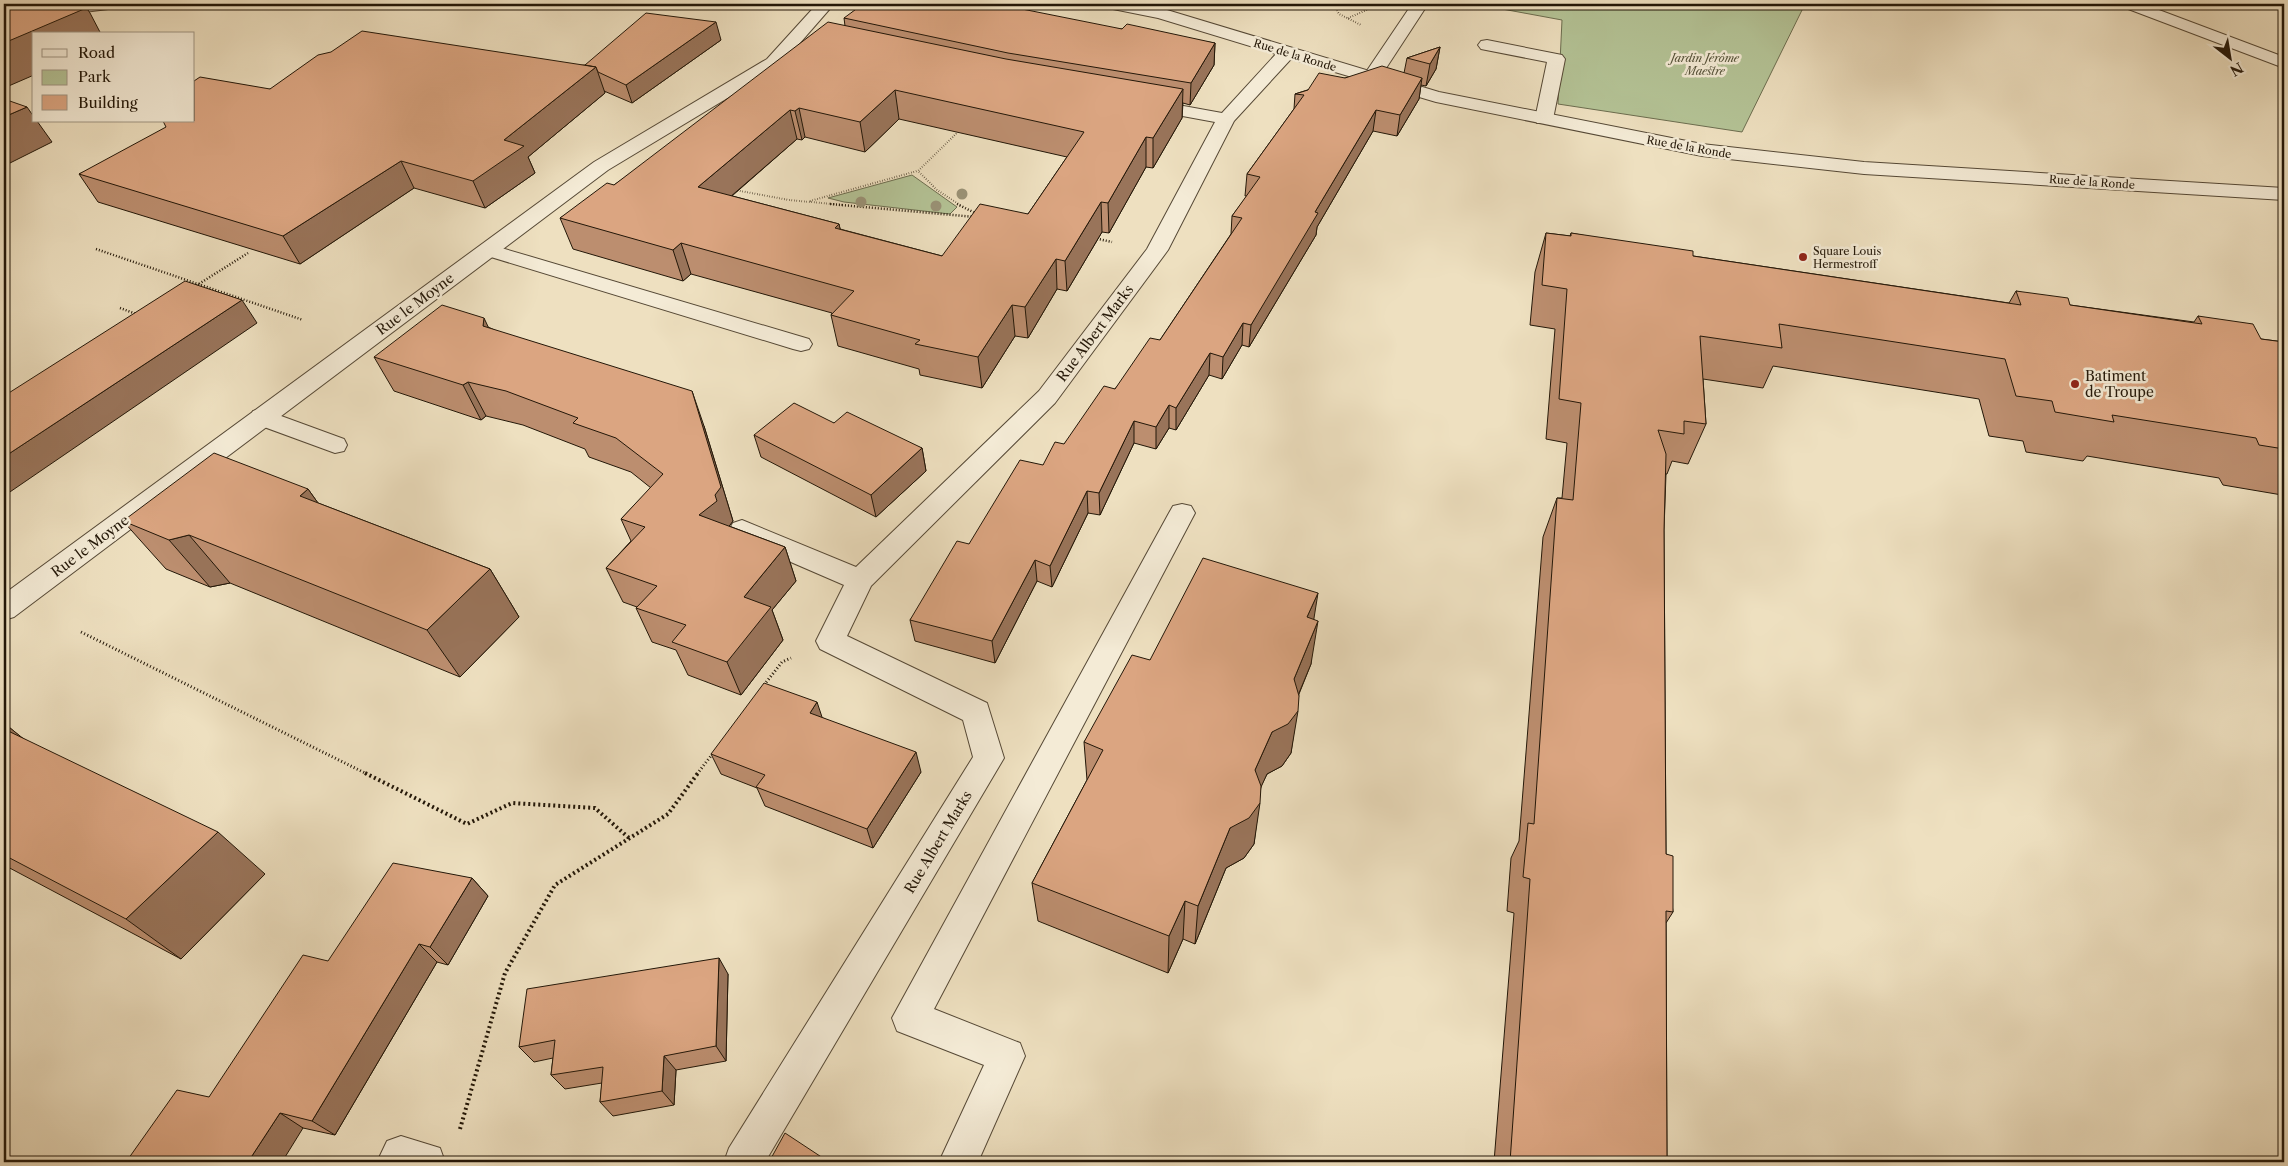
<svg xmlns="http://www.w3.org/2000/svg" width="2288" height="1166" font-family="'Libre Caslon Text',serif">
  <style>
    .green { fill: #b4c396; stroke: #6c6d4f }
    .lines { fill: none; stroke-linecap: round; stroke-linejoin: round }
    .lane-casing { stroke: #564936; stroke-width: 2 }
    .street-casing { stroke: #564936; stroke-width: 2 }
    .path-far3 { stroke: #231708; stroke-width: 2; stroke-dasharray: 0.5 2; stroke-linecap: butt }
    .path-far2 { stroke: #231708; stroke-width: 2.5; stroke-dasharray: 1 2; stroke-linecap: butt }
    .path-far1 { stroke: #231708; stroke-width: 3; stroke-dasharray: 1 2.5; stroke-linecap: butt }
    .path { stroke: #231708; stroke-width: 4; stroke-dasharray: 2 3; stroke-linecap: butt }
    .lane { fill: #f4ebd6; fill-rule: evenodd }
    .street { fill: #f4ebd6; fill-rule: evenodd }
    .tree { fill: #9a9276 }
    .wall { fill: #bc8e6f; stroke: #231708; fill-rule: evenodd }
    .shaded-wall { fill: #99745a; stroke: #231708 }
    .building { fill: #dba581; stroke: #231708; fill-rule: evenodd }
    .poi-dot { fill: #8f2418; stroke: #f4ebd6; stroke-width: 2 }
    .labels { text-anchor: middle; stroke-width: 5; stroke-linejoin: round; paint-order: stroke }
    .far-street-label { font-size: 11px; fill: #231708; stroke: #f4ebd6 }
    .far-park-label { font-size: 11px; font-style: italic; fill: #56533a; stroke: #f4ebd6 }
    .far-poi-label { font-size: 11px; fill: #231708; stroke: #f4ebd6; text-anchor: start }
    .street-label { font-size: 14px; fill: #231708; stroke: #f4ebd6 }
    .poi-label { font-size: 14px; fill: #231708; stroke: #f4ebd6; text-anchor: start }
  </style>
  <rect width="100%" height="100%" fill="#eee0c0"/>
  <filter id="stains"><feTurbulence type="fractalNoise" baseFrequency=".004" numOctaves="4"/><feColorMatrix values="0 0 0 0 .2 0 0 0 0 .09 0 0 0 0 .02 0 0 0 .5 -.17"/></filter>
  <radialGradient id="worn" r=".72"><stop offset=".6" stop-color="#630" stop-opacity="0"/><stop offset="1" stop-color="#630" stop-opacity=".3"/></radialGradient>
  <path class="green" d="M1475 4H1805L1742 132 1558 104 1562 20Z
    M912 175 957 207 950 214 844 202 828 198Z"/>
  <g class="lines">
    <defs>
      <path id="lane" d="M1412 4H1428L1377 82H1365L1362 78Z
        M1487 40 1562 55 1565 59 1553 119 1551 123H1537L1535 119 1547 62 1481 49 1478 45 1481 41Z
        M488 244 809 339 812 344 809 349 801 351 793 349 481 254 477 250 481 246Z
        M262 409 344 439 347 445 344 451 335 453 253 423 250 417 253 411Z
        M1182 504 1191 506 1195 513 934 1009 1020 1043 1025 1056 978 1162H939L984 1065 897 1031 892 1018 1169 513 1173 506Z"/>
      <path id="street" d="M71 4H116L108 9 4 22V12Z
        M817 4H834L779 67 608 170 14 617 4 620V594L594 162 767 59Z
        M1101 4H1133L1167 10 1439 92 1702 144 1864 162 2284 188V200L1864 174 1702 156 1436 102 1291 59 1234 121 1168 250 1055 403 871 586 847 636 987 703 1004 758 765 1162H724L729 1148 973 757 963 720 820 649 816 641 844 585 733 537 729 530 733 523 742 520 856 567 1039 391 1147 249 1215 122 1139 108 1136 104 1139 100 1145 99 1222 113 1276 54 1158 18 1103 7Z
        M2121 4H2143L2284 57V68L2123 7Z
        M401 1136 440 1148 445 1162H377L387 1141Z"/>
    </defs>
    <use href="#lane" class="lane-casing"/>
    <use href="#street" class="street-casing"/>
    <path class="path-far3" d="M1333 4 1339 14 1361 25
      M1348 18 1369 9
      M735 190 789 200 843 205
      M810 201 917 171
      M960 205 937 190 918 171 960 130"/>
    <path class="path-far2" d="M830 204 975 217
      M957 204 977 214
      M1094 238 1112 242
      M96 249 303 320
      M194 287 248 253
      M120 308 139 315"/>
    <path class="path-far1" d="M81 632 367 774
      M764 685 782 662 791 658
      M697 774 714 752"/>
    <path class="path" d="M365 773 467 824 512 803 595 808 629 838
      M460 1129 505 973 555 885 668 814 698 773"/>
    <use href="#lane" class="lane"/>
    <use href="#street" class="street"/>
  </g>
  <g class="tree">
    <circle cx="962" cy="194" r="5.5"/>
    <circle cx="861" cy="202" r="5.5"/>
    <circle cx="936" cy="206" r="5.5"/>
  </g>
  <path class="wall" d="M844 18 1122 29 1215 43 1214 65 1190 105 1183 103 1182 118 1153 168 1146 167 1109 233 1102 232 1067 291 1057 289 1028 338 1015 336 982 388 920 375 919 369 838 346 831 315 832 313 691 274 683 281 573 249 560 218 614 185 845 26ZM899 119 1067 157 1028 214 942 256 840 229 839 224 732 196 797 139 802 140 805 137 865 152Z
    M721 40 632 103 604 91 605 93 528 157 535 173 485 208 414 188 300 264 98 202 79 174 270 89 585 65Z
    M1440 47 1436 69 1426 86 1421 85 1419 99 1397 136 1373 131 1317 227 1316 235 1249 347 1242 345 1222 379 1209 375 1176 430 1169 428 1156 449 1134 443 1100 515 1088 513 1052 587 1037 581 995 663 915 641 910 620 969 544 1043 465 1064 444 1160 340 1231 234 1232 216 1247 196H1245L1247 174 1294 109 1295 94 1345 78 1404 73 1407 58Z
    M1546 233 1570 236 1571 233 1693 256 2009 303 2016 291 2070 305 2194 322 2198 316 2261 339 2284 342V492L2282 495 2223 485 2219 478 2087 456 2083 461 2026 452 2023 441 1989 436 1979 399 1773 366 1763 388 1703 379 1706 424 1688 464 1672 461 1667 474H1666L1664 530 1666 854 1673 912 1666 923 1667 1162H1494L1514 913 1507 911 1511 858 1519 841 1543 537 1557 498H1562L1567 443 1546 439 1555 329 1530 325 1535 272Z
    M488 327 704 426 733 521 729 526 785 547 796 581 772 610 783 640 741 695 688 675 676 650 652 642 636 608 637 607 623 602 606 568 631 541 621 519 651 488 631 472 589 457 585 449 523 425 486 416 481 420 394 391 374 357Z
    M834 423 922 448 926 471 876 517 761 457 754 435Z
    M308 489 318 503 490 569 519 617 460 677 230 583 210 587 166 569 123 521Z
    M1314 619 1311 664 1299 694 1291 753 1282 766 1267 774 1261 786 1254 844 1244 858 1226 868 1195 944 1183 939 1168 973 1038 921 1032 883 1087 780 1084 742 1150 660Z
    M823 718 921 772 873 848 765 806 757 788 721 774 711 754Z
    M4 723 22 738 265 874 181 959 4 865Z
    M472 878 488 896 448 965 437 962 335 1135 303 1128 209 1097Z
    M728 974 726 1061 676 1070 674 1105 613 1116 600 1102 602 1083 565 1089 551 1075 553 1058 534 1062 519 1047Z"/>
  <path class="shaded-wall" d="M82 4H84L90 13 101 34H34V75L4 88V43Z
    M716 22 721 40 632 103 626 85Z
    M1215 43 1214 65 1190 105 1191 83Z
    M1440 47 1436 69 1426 86 1430 64Z
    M596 67 605 93 528 157 535 173 485 208 473 181 504 140Z
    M1422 78 1419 99 1397 136 1400 115Z
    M1183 89 1182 118 1153 168V138Z
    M895 90 899 119 865 152 860 122Z
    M27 107 34 117V121H37L52 142 4 166V117Z
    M799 108 805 137 802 140 795 111Z
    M790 110 797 139 707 217 698 187Z
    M1376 110 1373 131 1317 227 1316 235 1249 347 1251 325 1315 212Z
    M1146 137V167L1109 233 1108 203Z
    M401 161 414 188 300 264 283 236Z
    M1101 202 1102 232 1067 291 1065 261Z
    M839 224 846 255 835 228Z
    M681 243 691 274 683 281 673 250Z
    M1056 259 1057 289 1028 338 1025 307Z
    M242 300 257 323 4 496V457Z
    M1012 305 1015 336 982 388 978 357Z
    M484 318 500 352 483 326Z
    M1243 323 1242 345 1222 379 1223 357Z
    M1210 353 1209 375 1176 430V408Z
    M468 382 486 416 481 420 463 385Z
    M692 391 704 426 733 521 727 529 699 515 715 495Z
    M1169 405V428L1156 449V427Z
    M1134 421V443L1100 515 1099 493Z
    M922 448 926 471 876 517 871 495Z
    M308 489 343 538 300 496Z
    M1087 491 1088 513 1052 587 1050 566Z
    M189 535 230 583 210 587 169 540Z
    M785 547 796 581 772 610 783 640 741 695 727 662 744 597Z
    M1035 560 1037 581 995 663 992 641Z
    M490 569 519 617 460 677 427 630Z
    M1318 593 1311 637 1307 617Z
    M1318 621 1311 664 1287 722 1294 679Z
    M817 702 824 723 810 713Z
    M1298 711 1291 753 1282 766 1267 774 1250 811 1255 770 1272 732Z
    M4 723 25 740 4 741Z
    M916 752 921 772 873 848 867 829Z
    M1260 803 1254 844 1244 858 1226 868 1195 944 1198 906 1230 828Z
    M218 832 265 874 181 959 126 919Z
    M472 878 488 896 448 965 430 947Z
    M1185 901 1183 939 1168 973 1169 936Z
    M419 944 437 962 335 1135 312 1121Z
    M719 958 728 974 726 1061 716 1046Z
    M664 1056 676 1070 674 1105 662 1091Z
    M280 1113 303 1128 282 1162H248Z"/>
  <path class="building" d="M4 4H82L84 9 4 43Z
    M863 4H997L1122 29 1127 24 1215 43 1191 83 1008 53 844 18Z
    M646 13 716 22 626 85 598 72 596 67 585 65Z
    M828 22 1006 59 1183 89 1153 138 1146 137 1108 203 1101 202 1065 261 1056 259 1025 307 1012 305 978 357 915 344 920 340 831 315 854 291 681 243 673 250 560 218 607 183 614 185ZM895 90 1084 132 1028 214 980 204 942 256 835 228 839 224 698 187 790 110 795 111 799 108 860 122Z
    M362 31 596 67 504 140 524 146 473 181 401 161 283 236 79 174 166 127 163 121H194V81L200 77 270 89 318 55 331 52Z
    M1440 47 1430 64 1407 58Z
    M1382 66 1422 78 1400 115 1376 110 1315 212 1318 213 1251 325 1243 323 1223 357 1210 353 1176 408 1169 405 1156 427 1134 421 1099 493 1087 491 1050 566 1035 560 992 641 910 620 957 541 969 544 1020 460 1043 465 1055 442 1064 444 1104 386 1115 389 1150 338 1160 340 1242 218 1232 216 1260 177 1247 174 1304 95 1295 94 1308 90 1319 73 1345 78Z
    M4 99 27 107 4 117Z
    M1546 233 1571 236V233L1693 251V256L2021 305 2016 291 2068 298 2070 305 2202 324 2198 316 2253 324 2261 339 2284 342V449L2259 445 2256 438 2112 415 2114 422 2055 412 2052 401 2016 396 2005 359 1779 324 1782 348 1700 336 1706 424 1684 421V434L1658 430 1666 454 1664 530 1666 854 1673 856V912L1666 911 1667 1162H1510L1530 879 1523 877 1528 823 1534 824 1557 498 1573 500 1581 403 1559 399 1567 289 1542 285Z
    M185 281 242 300 4 457V396Z
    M442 305 484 318 483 326 692 391 721 487 715 495 717 501 699 515 785 547 744 597 771 607 727 662 672 642 686 625 636 608 657 586 606 568 645 527 621 519 663 474 616 438 573 423 578 418 506 391 468 382 463 385 374 357Z
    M794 403 834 423 847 412 922 448 871 495 754 435Z
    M214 453 308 489 300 496 490 569 427 630 189 535 169 540 123 521Z
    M1203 558 1318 593 1307 617 1318 621 1294 679 1299 696 1298 711 1288 724 1272 732 1255 770 1261 786 1260 803 1249 818 1230 828 1198 906 1185 901 1169 936 1032 883 1103 750 1084 742 1132 655 1150 660Z
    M764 683 817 702 810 713 916 752 867 829 756 787 765 775 711 754Z
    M4 729 218 832 126 919 4 855Z
    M393 863 472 878 430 947 419 944 312 1121 280 1113 248 1162H126L177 1090 209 1097 303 955 328 961Z
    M719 958 716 1046 664 1056 662 1091 600 1102 603 1067 551 1075 555 1040 519 1047 527 989Z
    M785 1133 829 1162H769Z"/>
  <g class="poi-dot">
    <circle cx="1803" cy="257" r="5"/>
    <circle cx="2075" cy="384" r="5"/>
  </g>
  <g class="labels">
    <g class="far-street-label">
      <text transform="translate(1295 55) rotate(17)" y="4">Rue de la Ronde</text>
      <text transform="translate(1689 147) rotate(10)" y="4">Rue de la Ronde</text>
      <text transform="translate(2092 182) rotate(4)" y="4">Rue de la Ronde</text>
    </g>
    <g class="far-park-label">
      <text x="1705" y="62">Jardin Jérôme<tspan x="1705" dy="13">Maestre</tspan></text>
    </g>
    <g class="far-poi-label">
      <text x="1813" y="255">Square Louis<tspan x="1813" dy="13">Hermestroff</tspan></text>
    </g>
    <g class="street-label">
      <text transform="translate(415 304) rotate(-37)" y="5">Rue le Moyne</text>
      <text transform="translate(1095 333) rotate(-53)" y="5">Rue Albert Marks</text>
      <text transform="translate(90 546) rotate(-37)" y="5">Rue le Moyne</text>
      <text transform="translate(938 842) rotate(-59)" y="5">Rue Albert Marks</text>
    </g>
    <g class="poi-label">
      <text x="2085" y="381">Batiment<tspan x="2085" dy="16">de Troupe</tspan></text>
    </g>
  </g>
  <rect width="2288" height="1166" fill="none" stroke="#eee0c0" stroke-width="20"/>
  <rect x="5" y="5" width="2278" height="1156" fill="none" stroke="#231708" stroke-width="2.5"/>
  <rect x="10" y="10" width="2268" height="1146" fill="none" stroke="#231708"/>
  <rect x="32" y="32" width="162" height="90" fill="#f4ebd6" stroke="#a09684"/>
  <rect x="42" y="49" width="25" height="8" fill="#f4ebd6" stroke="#a09684"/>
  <text x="78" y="58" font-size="15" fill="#231708">Road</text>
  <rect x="42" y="70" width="25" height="15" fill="#b4c396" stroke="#a09684"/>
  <text x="78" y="82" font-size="15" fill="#231708">Park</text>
  <rect x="42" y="95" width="25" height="15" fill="#dba581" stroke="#a09684"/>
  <text x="78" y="108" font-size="15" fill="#231708">Building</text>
  <g transform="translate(2230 58) rotate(149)" stroke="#f4ebd6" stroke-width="4" paint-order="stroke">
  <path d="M0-4L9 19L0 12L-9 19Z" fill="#231708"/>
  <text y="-8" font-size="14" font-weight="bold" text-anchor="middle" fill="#231708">N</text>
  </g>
  <rect width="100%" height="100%" filter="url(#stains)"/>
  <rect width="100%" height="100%" fill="url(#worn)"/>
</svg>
